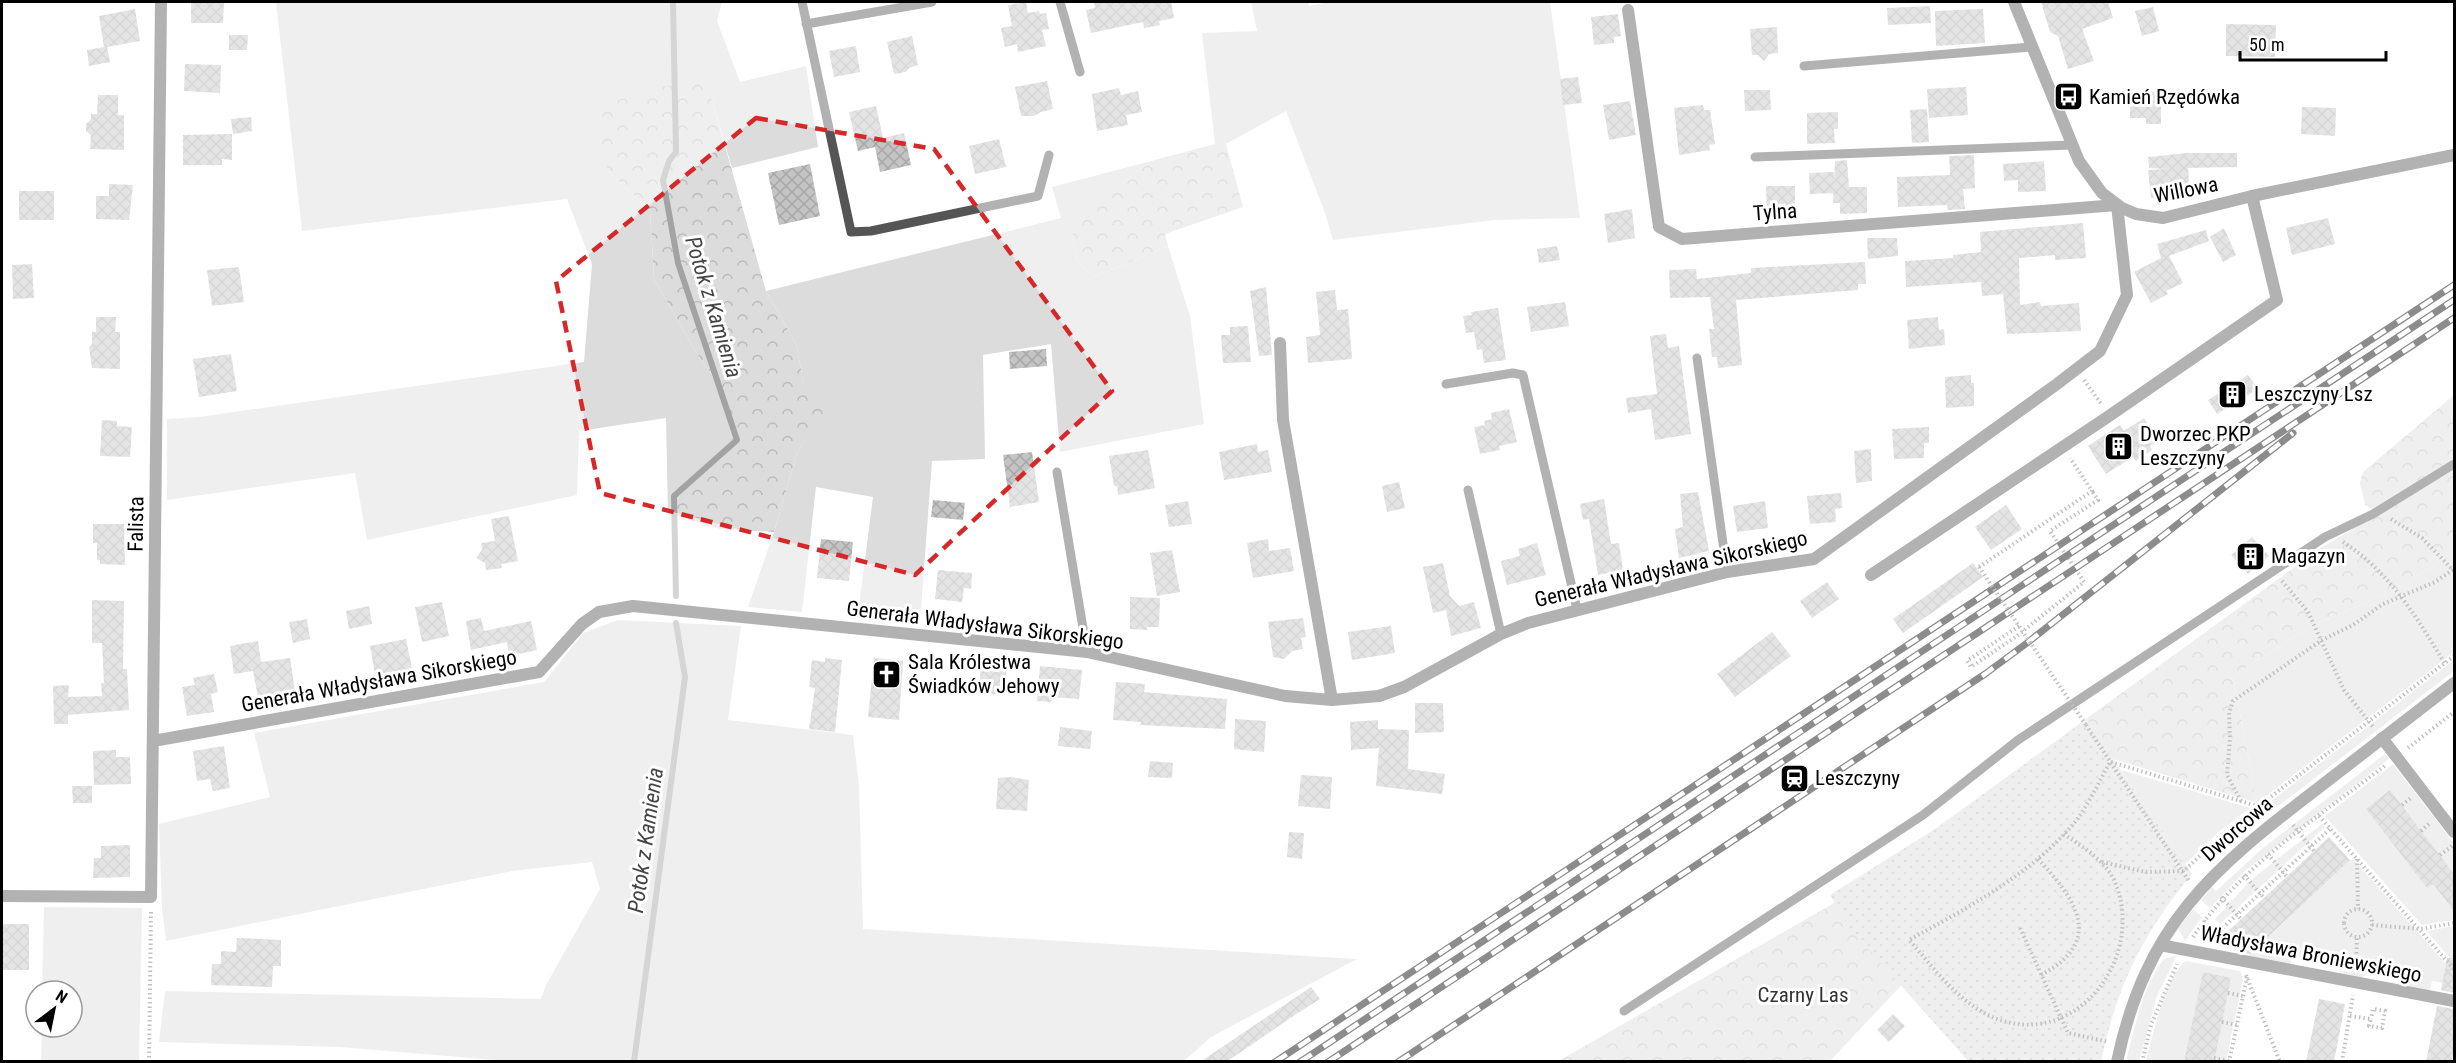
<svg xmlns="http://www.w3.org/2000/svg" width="2456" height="1063" font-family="'Roboto Condensed',sans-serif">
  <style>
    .green { fill: #dcdcdc }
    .forest { fill: url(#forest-crowns) }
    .park { fill: url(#park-dots) }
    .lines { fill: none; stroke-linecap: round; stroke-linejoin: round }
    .stream { stroke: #a3a3a3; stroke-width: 6 }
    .building { fill: url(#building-cross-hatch) }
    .path { stroke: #777; stroke-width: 4; stroke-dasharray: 1.5 3; stroke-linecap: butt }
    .service { stroke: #555; stroke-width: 9 }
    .minor { stroke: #555; stroke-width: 12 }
    .tertiary { stroke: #555; stroke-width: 12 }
    .rail-casing { stroke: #000; stroke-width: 7 }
    .rail { stroke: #fff; stroke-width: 4.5; stroke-dasharray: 14; stroke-linecap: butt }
    .path-bridge { stroke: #777; stroke-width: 4; stroke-dasharray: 1.5 3; stroke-linecap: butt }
    .marked { fill: none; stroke: #d62828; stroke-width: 4.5; stroke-dasharray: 12 8; stroke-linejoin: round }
    .labels { text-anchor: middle; stroke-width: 6; stroke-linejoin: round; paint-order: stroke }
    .poi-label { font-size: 21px; fill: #000; stroke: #fff; text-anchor: start }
    .street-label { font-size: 21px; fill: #000; stroke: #fff }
    .park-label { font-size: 21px; fill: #333; stroke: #fff }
    .water-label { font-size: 22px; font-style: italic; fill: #444; stroke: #fff }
  </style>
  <defs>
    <pattern id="forest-crowns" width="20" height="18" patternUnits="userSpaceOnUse" patternTransform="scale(1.5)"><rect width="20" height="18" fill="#dcdcdc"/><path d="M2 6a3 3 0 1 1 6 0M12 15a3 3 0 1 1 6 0" fill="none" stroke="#bbb"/></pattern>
    <pattern id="park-dots" width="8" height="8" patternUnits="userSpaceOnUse" patternTransform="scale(1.5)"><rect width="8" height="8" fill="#dcdcdc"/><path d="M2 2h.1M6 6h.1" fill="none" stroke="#bbb" stroke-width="1.8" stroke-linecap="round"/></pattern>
    <pattern id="building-cross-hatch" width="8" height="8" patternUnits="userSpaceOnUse" patternTransform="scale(1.5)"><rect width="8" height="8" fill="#c4c4c4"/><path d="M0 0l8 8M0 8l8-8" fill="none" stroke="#a7a7a7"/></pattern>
  </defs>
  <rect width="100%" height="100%" fill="#fff"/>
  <path class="green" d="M276 2H722L717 21 740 82 806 66 818 147 732 168 712 100 608 171 650 210 654 279 696 352 723 391 733 446 685 487 668 513 666 418 579 431 577 495 367 540 355 473 167 500V419L199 417 584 362 592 264 567 199 302 231Z
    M1251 2H1308L1309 6 1329 2H1550L1580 218 1494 220 1333 240 1325 213 1286 111 1226 144H1215L1202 33 1257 31Z
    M1151 161 1123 183 1072 236 1077 261 1094 277 1168 246 1190 316 1204 424 1060 452 1051 344 983 355 985 459 932 461 920 623 858 614 873 497 816 487 802 612 748 607 774 532 797 453 828 405 804 385 796 344 766 291 1061 218 1052 187Z
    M2454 551V652L2257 803 2233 676 2311 626 2398 589Z
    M618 620 741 626 728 720 853 735 859 785 863 929 1357 959 1211 1037 1184 1061 518 1062 340 1047 159 1042 165 991 541 999 546 985 600 889 592 862 512 871 166 941 162 908 159 824 270 797 254 733 544 682 583 633Z
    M2454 660V671L2276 808 2266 805Z
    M2385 754 2389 759 2246 870 2210 908 2201 900 2212 887 2216 891 2263 848Z
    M2393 764 2454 843V920L2422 925 2325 816Z
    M2121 770 2250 808 2221 830 2185 864Z
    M2322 824 2325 827 2220 924 2215 919 2252 879Z
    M2350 860H2354L2454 973V985L2432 981 2430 991 2409 987 2404 976 2371 970 2361 978 2343 975 2344 965 2292 955 2290 965 2246 958Z
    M44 907 142 908 139 1061H41L42 1027H72V991H42Z
    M2193 909 2202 917 2185 941 2178 928Z
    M2454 926V963L2427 931Z
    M2177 955 2157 996 2139 1061H2126C2134 1030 2143 985 2164 959Z
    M2186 961 2240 971 2243 979 2226 1061 2146 1062C2151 1040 2167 972 2186 961Z"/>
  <path class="forest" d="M698 82 712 100 766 291 796 344 804 384 820 389 829 405 797 453 774 532 720 529 668 513 685 487 733 446 723 391 696 352 654 279 650 210 608 171 593 111 645 89Z
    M1215 144H1226L1243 207 1165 234 1168 246 1094 277 1077 261 1072 236 1091 201 1123 183 1151 161Z
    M2454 395V459L2372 509 2365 505 2360 483 2363 472Z
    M2454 469V551L2398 589 2311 626 2233 676 2257 803 2113 759 2086 719 2321 548Z
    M1881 876 1911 975 1830 1061 1557 1062Z"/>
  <path class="park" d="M2086 719 2192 874C2142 935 2118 984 2101 1061H1968L1849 927 1830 895 1938 827Z"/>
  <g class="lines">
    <path class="stream" d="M673 2 676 152 669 161 663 180 678 263 737 440 674 496 676 596
      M634 1062 685 677 676 623"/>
  </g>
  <path class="building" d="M191 2H224L223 23H191Z
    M1026 2 1028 13 1039 11 1040 14 1046 13 1049 29 1042 30 1046 46 1018 52 1017 44 1005 47 1001 28 1012 26 1008 5Z
    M1094 2H1171L1174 18 1159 21 1160 25 1144 28 1143 22 1091 33 1086 10 1095 8Z
    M2041 2H2108L2113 18 2082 29 2094 61 2068 69 2058 36 2050 32Z
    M1930 6 1931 23 1888 25 1887 8Z
    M2153 7 2159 31 2142 36 2135 11Z
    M135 9 140 41 107 47 110 62 89 66 87 50 104 47 99 16Z
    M1983 9 1985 43 1936 46 1935 11Z
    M1618 14 1621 36 1614 37V43L1594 45 1591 17Z
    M2226 24 2276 25 2275 57 2226 56Z
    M1777 27 1778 53 1769 54 1764 61 1758 55H1752L1750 29Z
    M229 35H248L247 50H229Z
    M912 36 918 65 909 68 906 72 894 74 887 42Z
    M856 46 860 72 834 77 829 51Z
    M185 64 221 65 220 93 184 91Z
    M1578 77 1582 103 1563 105 1560 79Z
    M1047 81 1053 109 1041 112 1034 116H1021L1015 87Z
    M1966 87 1968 115 1929 118 1927 89Z
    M1119 88 1121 95 1138 91 1142 112 1126 115 1128 125 1097 131 1092 94Z
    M1744 90H1770L1771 110 1745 111Z
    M2130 91 2161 92V124H2146V118H2130Z
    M98 95H118V115H124V150L90 149 91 135 86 131V124L91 119V114H97Z
    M1630 101 1636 135 1609 140 1603 105Z
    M1703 105 1704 110H1710L1715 144 1709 145 1710 150 1679 155 1674 108Z
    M876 106 883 138 904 133 911 165 880 172 875 147 858 151 849 112Z
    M2302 107 2336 108 2335 136 2301 134Z
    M1927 109 1929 142 1912 143 1910 110Z
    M1838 112V129H1834L1835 143 1807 144V113Z
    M251 117 252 131 233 134 231 119Z
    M232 134V160L222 159V165H183V135Z
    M999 139 1006 167 975 174 969 146Z
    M2187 153H2237V167L2188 168 2190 194 2151 198 2148 170 2165 169 2149 168 2148 157Z
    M1974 155 1975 188 1963 189 1965 209 1948 210 1947 205 1898 207 1897 177 1950 175 1949 156Z
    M1847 160 1849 187H1867V213L1840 214V203H1833L1835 161Z
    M2044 161 2046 191 2018 192V180L2004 181 2003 164Z
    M810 164 820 216 779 225 768 173Z
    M1834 172V193L1810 194 1809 173Z
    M109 184 133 185 129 220 96 219V196H109Z
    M1766 186H1795V213H1767Z
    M19 191H54V220H19Z
    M1632 209 1635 238 1608 243 1604 214Z
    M2328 218 2335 244 2292 255 2286 228Z
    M2083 223 2086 258 2055 260V255L2019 258 2020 305 2040 302 2041 306 2079 303 2081 331 2007 334 2003 294 1982 296 1981 282 1906 287 1905 261 1953 258V255L1981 252 1980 232Z
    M2224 228 2236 255 2223 262 2210 237Z
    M2206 230 2209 241 2169 256 2183 283 2166 291 2168 294 2151 303 2134 272 2161 258 2157 244Z
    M1867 238H1897L1898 256 1868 259Z
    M1557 246 1560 260 1539 263 1537 249Z
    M1865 262 1866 284H1858V290L1736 300 1742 365 1718 368 1717 357H1712L1709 329H1714L1710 297 1670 298 1669 270 1696 269 1697 279 1751 273V268Z
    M32 264 34 298 13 299 12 265Z
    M239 267 244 302 212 306 207 270Z
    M1266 287 1272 355 1259 356 1250 291Z
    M1335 290 1337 310 1348 309 1352 359 1308 363 1306 337 1320 335 1316 292Z
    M1565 302 1569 326 1531 332 1527 307Z
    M1498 308 1506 360 1484 363 1482 349 1477 350 1474 332 1466 333 1463 316 1472 315 1471 312Z
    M96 317H116L115 332H120V369L92 368 89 347 92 344V332H96Z
    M1938 317 1939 330 1944 329 1945 345 1909 349 1907 320Z
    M1248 326 1251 362 1223 363 1221 335H1230V327Z
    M1666 334 1668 348 1679 346 1691 434 1655 440 1651 409 1628 413 1626 398 1657 394 1650 336Z
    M1046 349 1047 366 1010 369 1009 352Z
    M231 354 237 391 199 397 193 359Z
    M1971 375V383H1974V406L1946 408 1945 377Z
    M2248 375 2258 389 2217 414 2208 400Z
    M1509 409 1517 442 1499 446 1500 450 1480 454 1474 427 1485 425 1484 421 1492 419 1491 413Z
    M2144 418 2158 441 2150 446 2152 450 2136 461 2133 457 2106 474 2088 446 2120 425 2124 431Z
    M102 420 117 421V426L132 427 130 457 100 456Z
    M1929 427V443H1924V458L1894 459 1892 429Z
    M1257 444 1258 452 1268 450 1272 472 1224 480 1219 452Z
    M1871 449 1872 481 1856 483 1854 451Z
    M1148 450 1155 488 1118 495 1117 486H1114L1109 456Z
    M1032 452 1039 502 1010 507 1003 455Z
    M1399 482 1405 508 1387 512 1382 486Z
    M1698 492 1709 551 1679 558 1675 529 1683 527 1680 494Z
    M1841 493 1842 508 1835 509 1836 522 1810 524 1807 496Z
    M1604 499 1611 544 1619 543 1623 570 1598 575 1589 519 1583 520 1580 504Z
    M933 500 965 503 963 520 931 517Z
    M1188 501 1192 524 1169 527 1165 505Z
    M1765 501 1768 528 1737 532 1733 506Z
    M2006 505 2022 529 1991 550 1975 527Z
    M509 516 518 561 501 564 502 568 486 570 485 563 476 558 482 550 481 543 495 541 491 519Z
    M93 524H124L125 565 100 564V560H97V543H93Z
    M2252 537 2269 556 2248 574 2231 555Z
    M821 539 853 542 849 581 817 578Z
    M1268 539 1269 551 1290 548 1294 571 1253 578 1247 543Z
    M1537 543 1546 575 1507 585 1501 561 1520 556 1518 549Z
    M1172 550 1180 592 1157 596 1150 553Z
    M1443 563 1450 596 1459 606 1474 602 1481 628 1451 636 1446 610 1433 613 1423 567Z
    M1973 563 1983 577 1903 633 1893 619Z
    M938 570 972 573 971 589 964 588 962 602 935 599Z
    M1827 582 1839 599 1812 618 1800 601Z
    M1130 597 1160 598 1159 627H1147V630L1130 629Z
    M92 600 124 601 123 669H127L129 710 68 715V724H54L53 686 69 685 68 697 102 696 101 683H104L102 643H92Z
    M442 602 449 636 422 642 415 607Z
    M369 606 372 624 349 629 346 611Z
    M481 618 484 631 531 621 537 650 509 656 507 642 471 650 466 621Z
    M1303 618 1306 637 1301 638 1303 649 1292 651 1284 659 1273 657 1268 622Z
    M307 619 310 639 293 643 289 622Z
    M1391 626 1395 653 1352 660 1348 632Z
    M1772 632 1791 656 1735 697 1717 674Z
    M406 639 413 673 376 680 370 646Z
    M258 641 261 662 290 658 295 690 258 697 253 671 234 674 230 646Z
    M825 658 842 660 835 732 809 729 815 688 809 687 812 660 825 662Z
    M874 658 903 661 899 720 868 717Z
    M981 664 1007 667 1004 695 979 693Z
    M1040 666 1082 670 1079 699 1052 697 1051 702 1037 701Z
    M214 674 218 692 211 694 214 712 187 716 182 687 195 685 193 678Z
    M1116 682 1145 684 1144 692 1227 699 1225 729 1140 725 1141 722 1113 720Z
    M1415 703H1443L1444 732 1415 733Z
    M1235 719 1266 721 1264 752 1234 749Z
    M1378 720V729L1409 730 1408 769 1445 774 1442 794 1376 786 1379 748 1351 750 1350 722Z
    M1060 727 1092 731 1090 749 1058 746Z
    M224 746 230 788 213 791 210 779 197 781 193 751Z
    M116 750V757H130L131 784 94 785 93 751Z
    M1150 761 1173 763 1172 778 1148 777Z
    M1301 775 1332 777 1330 809 1298 806Z
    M1010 777 1029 780 1027 811 996 809 998 778Z
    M72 786H92V803H73Z
    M2390 790 2454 874V911L2433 884 2427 888 2366 809Z
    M1289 832 1304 833 1302 859 1287 857Z
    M2329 837 2350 860 2250 954 2241 952 2224 935Z
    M130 845V877L93 878 94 858H101V846Z
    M2 924H29V970H2Z
    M237 938 281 940V966H273L272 987 211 985 212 964H221V951L236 952Z
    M2447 958H2454V993L2441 990Z
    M2203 972 2231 978 2222 1022 2214 1062H2184Z
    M1311 987 1320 999 1298 1013 1226 1062H1200Z
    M2319 999 2345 1004 2334 1062H2306Z
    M2437 1006 2454 1009V1049L2452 1062H2426Z
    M1893 1014 1905 1026 1889 1042 1877 1030Z"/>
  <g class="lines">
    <path class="path" d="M2084 380 2102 405
      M2391 519 2422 538 2454 571
      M2343 542C2389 571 2418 619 2445 664
      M1979 567 2092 491 2070 458
      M2282 581 2308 612 2344 690 2374 728
      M2019 626 1967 661 1971 667 2017 636 2084 582 2050 531 2098 500 2092 491
      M2086 725 2189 881
      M2408 748 2454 712
      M2111 762 2267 809
      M2241 801 2227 775 2230 739 2229 712 2233 701 2322 640 2353 625 2383 604 2435 582 2454 569
      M2402 805 2412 797
      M2319 816 2454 969
      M2293 825 2314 851
      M2421 831 2429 824
      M2064 834C2082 847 2104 859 2114 880 2149 958 2072 1056 1988 1015 1956 999 1932 966 1909 940 1967 908 2032 874 2075 822 2089 804 2099 782 2110 762
      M2268 854 2287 877
      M2440 855 2452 846
      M2038 859C2075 898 2106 941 2041 975
      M2357 859 2358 909
      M2102 862 2145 872 2184 871 2225 832 2454 656
      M2244 875 2264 898
      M2221 897 2241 919
      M2344 923a14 14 0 1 1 28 0a14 14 0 1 1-28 0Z
      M2204 921 2222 940
      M2372 925 2420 929 2454 923
      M2020 928 2068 1033 2109 1042
      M2216 934 2331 828
      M2193 937C2242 865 2318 817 2386 765
      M2356 967 2357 938
      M2246 975 2280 1062
      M2228 993 2243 996
      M2350 1016 2371 1019 2369 1026 2382 1028 2385 1011 2373 1009 2371 1019
      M2222 1022 2237 1025
      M2214 1058 2229 1061
      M149 1062 151 910
      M2142 1062 2151 1025 2177 964
      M2229 1062 2247 977
      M2342 1062 2353 995"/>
    <path class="service" d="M802 2 851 232 871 231 1038 196 1049 155
      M1060 2 1080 72
      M806 24 932 2
      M1804 66 2031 47
      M1755 157 2072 145
      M1697 358 1727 572
      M1446 384 1513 373 1523 375 1577 609
      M1057 472 1087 652
      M1468 490 1501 634
      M1624 1011 1923 815 2018 740 2325 537 2373 514 2454 464"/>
    <path class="minor" d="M1280 343 1283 420 1332 700
      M1871 575 2109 416 2277 300 2252 196
      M2382 738 2454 832
      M153 741 539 672 582 624 599 612 633 606 1087 652 1285 696 1332 700 1379 696 1404 687 1501 634 1528 623 1727 572 1814 559 2057 384 2100 351 2127 295 2117 205 1682 239 1659 227 1628 10
      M2 896 151 897 161 2
      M2160 945 2454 1001
      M2117 1062C2146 925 2211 870 2317 789 2363 753 2409 718 2454 683"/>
    <path class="tertiary" d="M2014 2 2079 161 2102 193 2122 208 2136 214 2163 218 2252 196 2454 155"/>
    <defs>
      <path id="rail" d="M1275 1062 2454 285
        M1300 1062 2454 300
        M1328 1062 2454 318
        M1398 1062 1985 674 2027 643 2293 433"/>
    </defs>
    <use href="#rail" class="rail-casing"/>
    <use href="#rail" class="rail"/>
    <path class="path-bridge" d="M1979 567 2086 725"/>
  </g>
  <path d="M0 0H2456V1063H0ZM756 118 934 149 1112 391 915 575 600 493 556 281Z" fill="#fff" fill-opacity=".55" fill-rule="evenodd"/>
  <path class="marked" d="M756 118 934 149 1112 391 915 575 600 493 556 281Z"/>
  <defs>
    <symbol id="bus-square" viewBox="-11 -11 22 22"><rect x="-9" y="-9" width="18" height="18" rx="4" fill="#000" stroke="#fff"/><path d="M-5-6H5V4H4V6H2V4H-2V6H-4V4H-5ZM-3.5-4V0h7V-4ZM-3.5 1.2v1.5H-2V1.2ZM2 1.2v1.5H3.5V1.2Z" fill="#fff"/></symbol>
    <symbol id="building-square" viewBox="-11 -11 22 22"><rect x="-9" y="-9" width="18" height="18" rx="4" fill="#000" stroke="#fff"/><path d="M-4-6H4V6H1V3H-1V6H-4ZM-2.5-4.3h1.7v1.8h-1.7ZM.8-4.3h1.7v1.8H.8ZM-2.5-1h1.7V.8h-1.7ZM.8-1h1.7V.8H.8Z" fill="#fff"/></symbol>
    <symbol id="church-square" viewBox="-11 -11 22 22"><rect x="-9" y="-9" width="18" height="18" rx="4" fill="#000" stroke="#fff"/><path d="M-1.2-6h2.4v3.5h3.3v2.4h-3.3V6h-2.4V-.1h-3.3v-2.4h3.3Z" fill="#fff"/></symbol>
    <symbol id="station-square" viewBox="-11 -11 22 22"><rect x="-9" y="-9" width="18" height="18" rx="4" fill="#000" stroke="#fff"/><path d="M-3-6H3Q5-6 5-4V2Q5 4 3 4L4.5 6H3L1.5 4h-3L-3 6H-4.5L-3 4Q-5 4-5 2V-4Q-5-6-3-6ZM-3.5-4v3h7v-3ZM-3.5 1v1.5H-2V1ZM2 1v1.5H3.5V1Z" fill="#fff"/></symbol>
  </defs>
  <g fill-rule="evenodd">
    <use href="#bus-square" x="2052" y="80" width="33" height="33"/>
    <use href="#building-square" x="2216" y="378" width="33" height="33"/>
    <use href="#building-square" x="2102" y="430" width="33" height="33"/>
    <use href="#building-square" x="2234" y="540" width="33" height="33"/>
    <use href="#church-square" x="870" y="658" width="33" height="33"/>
    <use href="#station-square" x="1778" y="762" width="33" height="33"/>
  </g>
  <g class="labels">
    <g class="poi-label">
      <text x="2089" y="104">Kamień Rzędówka</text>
      <text x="2254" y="401">Leszczyny Lsz</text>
      <text x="2140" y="441">Dworzec PKP<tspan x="2140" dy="24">Leszczyny</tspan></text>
      <text x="2271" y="563">Magazyn</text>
      <text x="908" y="669">Sala Królestwa<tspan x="908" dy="24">Świadków Jehowy</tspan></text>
      <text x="1815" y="785">Leszczyny</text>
    </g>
    <g class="street-label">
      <text transform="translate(2186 190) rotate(-11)" y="7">Willowa</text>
      <text transform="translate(1775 212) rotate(-4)" y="7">Tylna</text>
      <text transform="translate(136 524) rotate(-89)" y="7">Falista</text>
      <text transform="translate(1671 569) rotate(-13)" y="7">Generała Władysława Sikorskiego</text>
      <text transform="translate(985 625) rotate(7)" y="7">Generała Władysława Sikorskiego</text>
      <text transform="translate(379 681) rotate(-10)" y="7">Generała Władysława Sikorskiego</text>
      <text transform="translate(2237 829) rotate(-41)" y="7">Dworcowa</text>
      <text transform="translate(2311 954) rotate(11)" y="7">Władysława Broniewskiego</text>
    </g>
    <g class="park-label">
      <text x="1803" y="1002">Czarny Las</text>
    </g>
    <g class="water-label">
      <text transform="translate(714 307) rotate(73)" y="8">Potok z Kamienia</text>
      <text transform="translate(645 840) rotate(-82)" y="8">Potok z Kamienia</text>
    </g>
  </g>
  <rect width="2456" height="1063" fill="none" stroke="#000000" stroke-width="6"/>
  <g transform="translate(54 1009) rotate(32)"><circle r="28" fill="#ffffff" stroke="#999999" stroke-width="1.5"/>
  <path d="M0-4.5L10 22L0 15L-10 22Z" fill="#000000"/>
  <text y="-9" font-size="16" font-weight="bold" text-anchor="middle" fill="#000000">N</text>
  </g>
  <path d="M2240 51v9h146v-9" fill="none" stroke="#000000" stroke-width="3"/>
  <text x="2249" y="51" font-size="18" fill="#000000" stroke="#ffffff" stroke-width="4.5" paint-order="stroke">50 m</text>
</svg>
